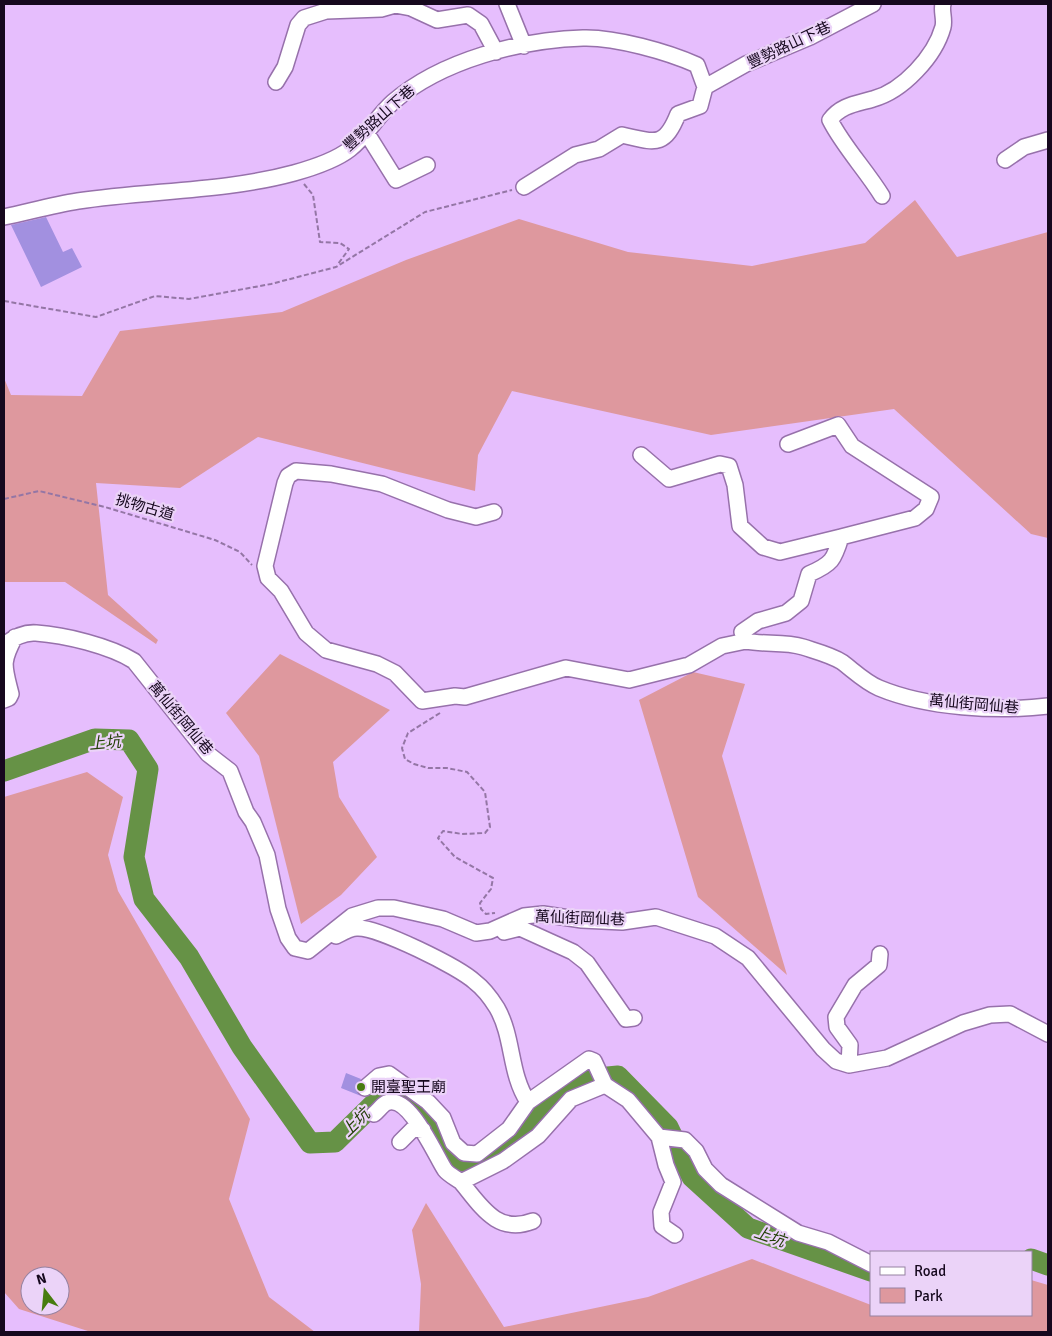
<svg xmlns="http://www.w3.org/2000/svg" width="1052" height="1336" font-family="Signika,'Noto Sans TC',sans-serif">
  <style>
    .green { fill: #de989e; fill-rule: evenodd }
    .lines { fill: none; stroke-linecap: round; stroke-linejoin: round }
    .river { stroke: #669246; stroke-width: 21 }
    .building { fill: #a290e0 }
    .minor-casing { stroke: #9771ab; stroke-width: 18 }
    .path { stroke: #9476a5; stroke-width: 2; stroke-dasharray: 5 2.5; stroke-linecap: butt }
    .minor { stroke: #fff; stroke-width: 15 }
    .poi-dot { fill: #477c0f; stroke: #ebd3f8; stroke-width: 2 }
    .labels { text-anchor: middle; stroke-width: 4.5; stroke-linejoin: round; paint-order: stroke }
    .street-label { font-size: 15px; fill: #16081e; stroke: #ebd3f8 }
    .poi-label { font-size: 15px; fill: #16081e; stroke: #ebd3f8; text-anchor: start }
    .water-label { font-size: 16px; font-style: italic; fill: #244108; stroke: #ebd3f8 }
  </style>
  <rect width="100%" height="100%" fill="#e6befd"/>
  <path class="green" d="M915 200 957 257 1048 232V538L1031 534 894 409 711 435 512 391 478 455 475 491 258 437 180 488 96 483 108 595 158 640 156 644 65 582H4V378L11 395 82 396 120 331 282 312 406 260 519 219 628 252 752 266 865 243Z
    M280 654 390 710 333 762 339 797 377 857 341 895 301 924 259 756 226 713Z
    M693 672 745 684 722 756 787 975 698 897 639 700Z
    M87 772 123 797 108 855 118 891 250 1119 229 1199 269 1297 315 1332H91L19 1309 4 1292V797ZM30 1276H60V1306H30Z
    M426 1203 504 1327 648 1297 752 1259 871 1305V1315H1031V1280L1048 1285V1331L419 1332 421 1284 412 1230Z"/>
  <g class="lines">
    <path class="river" d="M4 771 95 739 129 740 148 769 134 857 144 899 189 957 242 1047 310 1143 335 1142 389 1089C428 1104 433 1122 452 1157L478 1166 537 1120 577 1080 618 1076 668 1127 692 1177 748 1228 871 1271
      M1031 1259 1048 1265"/>
  </g>
  <path class="building" d="M46 217 63 252 72 248 82 267 41 287 11 225Z
    M346 1073 361 1079 356 1089 361 1096 341 1088Z"/>
  <g class="lines">
    <defs>
      <path id="minor" d="M507 4 524 46
        M276 82 285 67 298 25 304 18 326 11 381 9 395 5 411 8 437 20 468 15 481 24 496 52
        M366 132 396 180 427 165
        M1005 160 1024 147 1048 140
        M524 187 575 155 599 149 622 135C654 142 664 149 678 114L700 106 705 87
        M882 196C866 170 843 146 830 120 841 105 856 104 873 99 903 91 935 56 943 27 945 19 941 11 943 4
        M4 217C28 212 53 205 78 201 150 190 224 192 294 173 312 168 336 160 350 149 367 136 377 116 393 102 442 60 520 40 583 38 615 37 668 52 697 65L705 87 746 64 810 37 873 4
        M788 444 838 425 852 446 931 497 926 509 915 518 841 537
        M641 455 669 479 720 464 729 466 735 485 740 526 763 547 780 552 841 537C834 560 832 564 809 574L801 601 786 613 758 621 742 632 746 641C765 645 784 641 803 647 815 651 831 655 842 662 854 671 865 682 879 688 927 708 997 712 1048 706
        M494 512 476 517 448 510 382 484 331 474 296 471 288 476 285 483 265 566 268 578 281 591 306 633 326 650 377 664 395 673 422 701 455 696 465 697 566 668 629 680 689 665 722 646 746 641
        M4 645C13 638 25 632 36 633 65 635 110 646 134 661L208 754 230 771 246 812 253 822 267 855 278 909 288 938 295 948 308 951 352 916 378 908H394L443 919 476 933 490 931 524 916 543 914 582 920 622 922 656 917 715 936 748 958 823 1049 836 1061 849 1065 887 1058 963 1023 990 1015 1010 1014 1048 1034
        M4 700 9 698 11 694C4 666 1 663 15 637
        M504 932 520 928 573 952 587 963 626 1019 634 1018
        M336 936C342 933 350 928 357 928 378 927 459 967 475 982 483 988 492 1000 497 1008 514 1038 509 1073 528 1102
        M849 1065 850 1045 837 1027 836 1017 855 985 879 965 880 954
        M365 1088 379 1076 389 1074 428 1102 443 1118 453 1143 464 1153 477 1154 509 1129 528 1102 589 1059 594 1061 605 1085 628 1100 659 1137 666 1165 673 1182 661 1212 662 1226 675 1235
        M374 1114C378 1111 382 1105 386 1103 409 1092 436 1157 445 1170 449 1175 456 1178 461 1182L503 1161 538 1136 571 1099 605 1085
        M659 1137 685 1140 696 1151 705 1169 721 1185 798 1233 828 1242 871 1264
        M400 1142 413 1129 423 1130
        M461 1182C481 1206 497 1235 533 1221"/>
    </defs>
    <use href="#minor" class="minor-casing"/>
    <path class="path" d="M304 184 313 195 320 242 340 243 349 249 338 264
      M4 301 96 317 155 296 189 299 271 284 336 267 425 212 512 190
      M4 499 39 491 105 507 215 540 240 552 252 565
      M440 713 408 733 402 748 405 759 414 764 428 768H447L467 772 485 792 490 827 485 833 462 834 443 831 438 838 455 857 493 878 491 889 480 903 481 909 486 914 495 913"/>
    <use href="#minor" class="minor"/>
  </g>
  <circle class="poi-dot" cx="361" cy="1087" r="5"/>
  <g class="labels">
    <g class="street-label">
      <text transform="translate(789 45) rotate(-25)" y="5">豐勢路山下巷</text>
      <text transform="translate(379 118) rotate(-42)" y="5">豐勢路山下巷</text>
      <text transform="translate(145 507) rotate(16)" y="5">挑物古道</text>
      <text transform="translate(974 704) rotate(5)" y="5">萬仙街岡仙巷</text>
      <text transform="translate(181 718) rotate(50)" y="5">萬仙街岡仙巷</text>
      <text transform="translate(580 918) rotate(2)" y="5">萬仙街岡仙巷</text>
    </g>
    <g class="poi-label">
      <text x="371" y="1092">開臺聖王廟</text>
    </g>
    <g class="water-label">
      <text transform="translate(105 742) rotate(-5)" y="6">上坑</text>
      <text transform="translate(355 1122) rotate(-44)" y="6">上坑</text>
      <text transform="translate(770 1236) rotate(19)" y="6">上坑</text>
    </g>
  </g>
  <rect width="1052" height="1336" fill="none" stroke="#16081e" stroke-width="10"/>
  <rect x="870" y="1251" width="162" height="65" fill="#ebd3f8" stroke="#9682a1"/>
  <rect x="880" y="1267" width="25" height="8" fill="#ffffff" stroke="#9682a1"/>
  <text x="914" y="1276" font-size="15" fill="#16081e">Road</text>
  <rect x="880" y="1288" width="25" height="15" fill="#de989e" stroke="#9682a1"/>
  <text x="914" y="1301" font-size="15" fill="#16081e">Park</text>
  <g transform="translate(45 1291) rotate(344)"><circle r="24" fill="#ebd3f8" stroke="#9682a1"/>
  <path d="M0-4L9 19L0 12L-9 19Z" fill="#477c0f"/>
  <text y="-8" font-size="14" font-weight="bold" text-anchor="middle" fill="#16081e">N</text>
  </g>
</svg>
